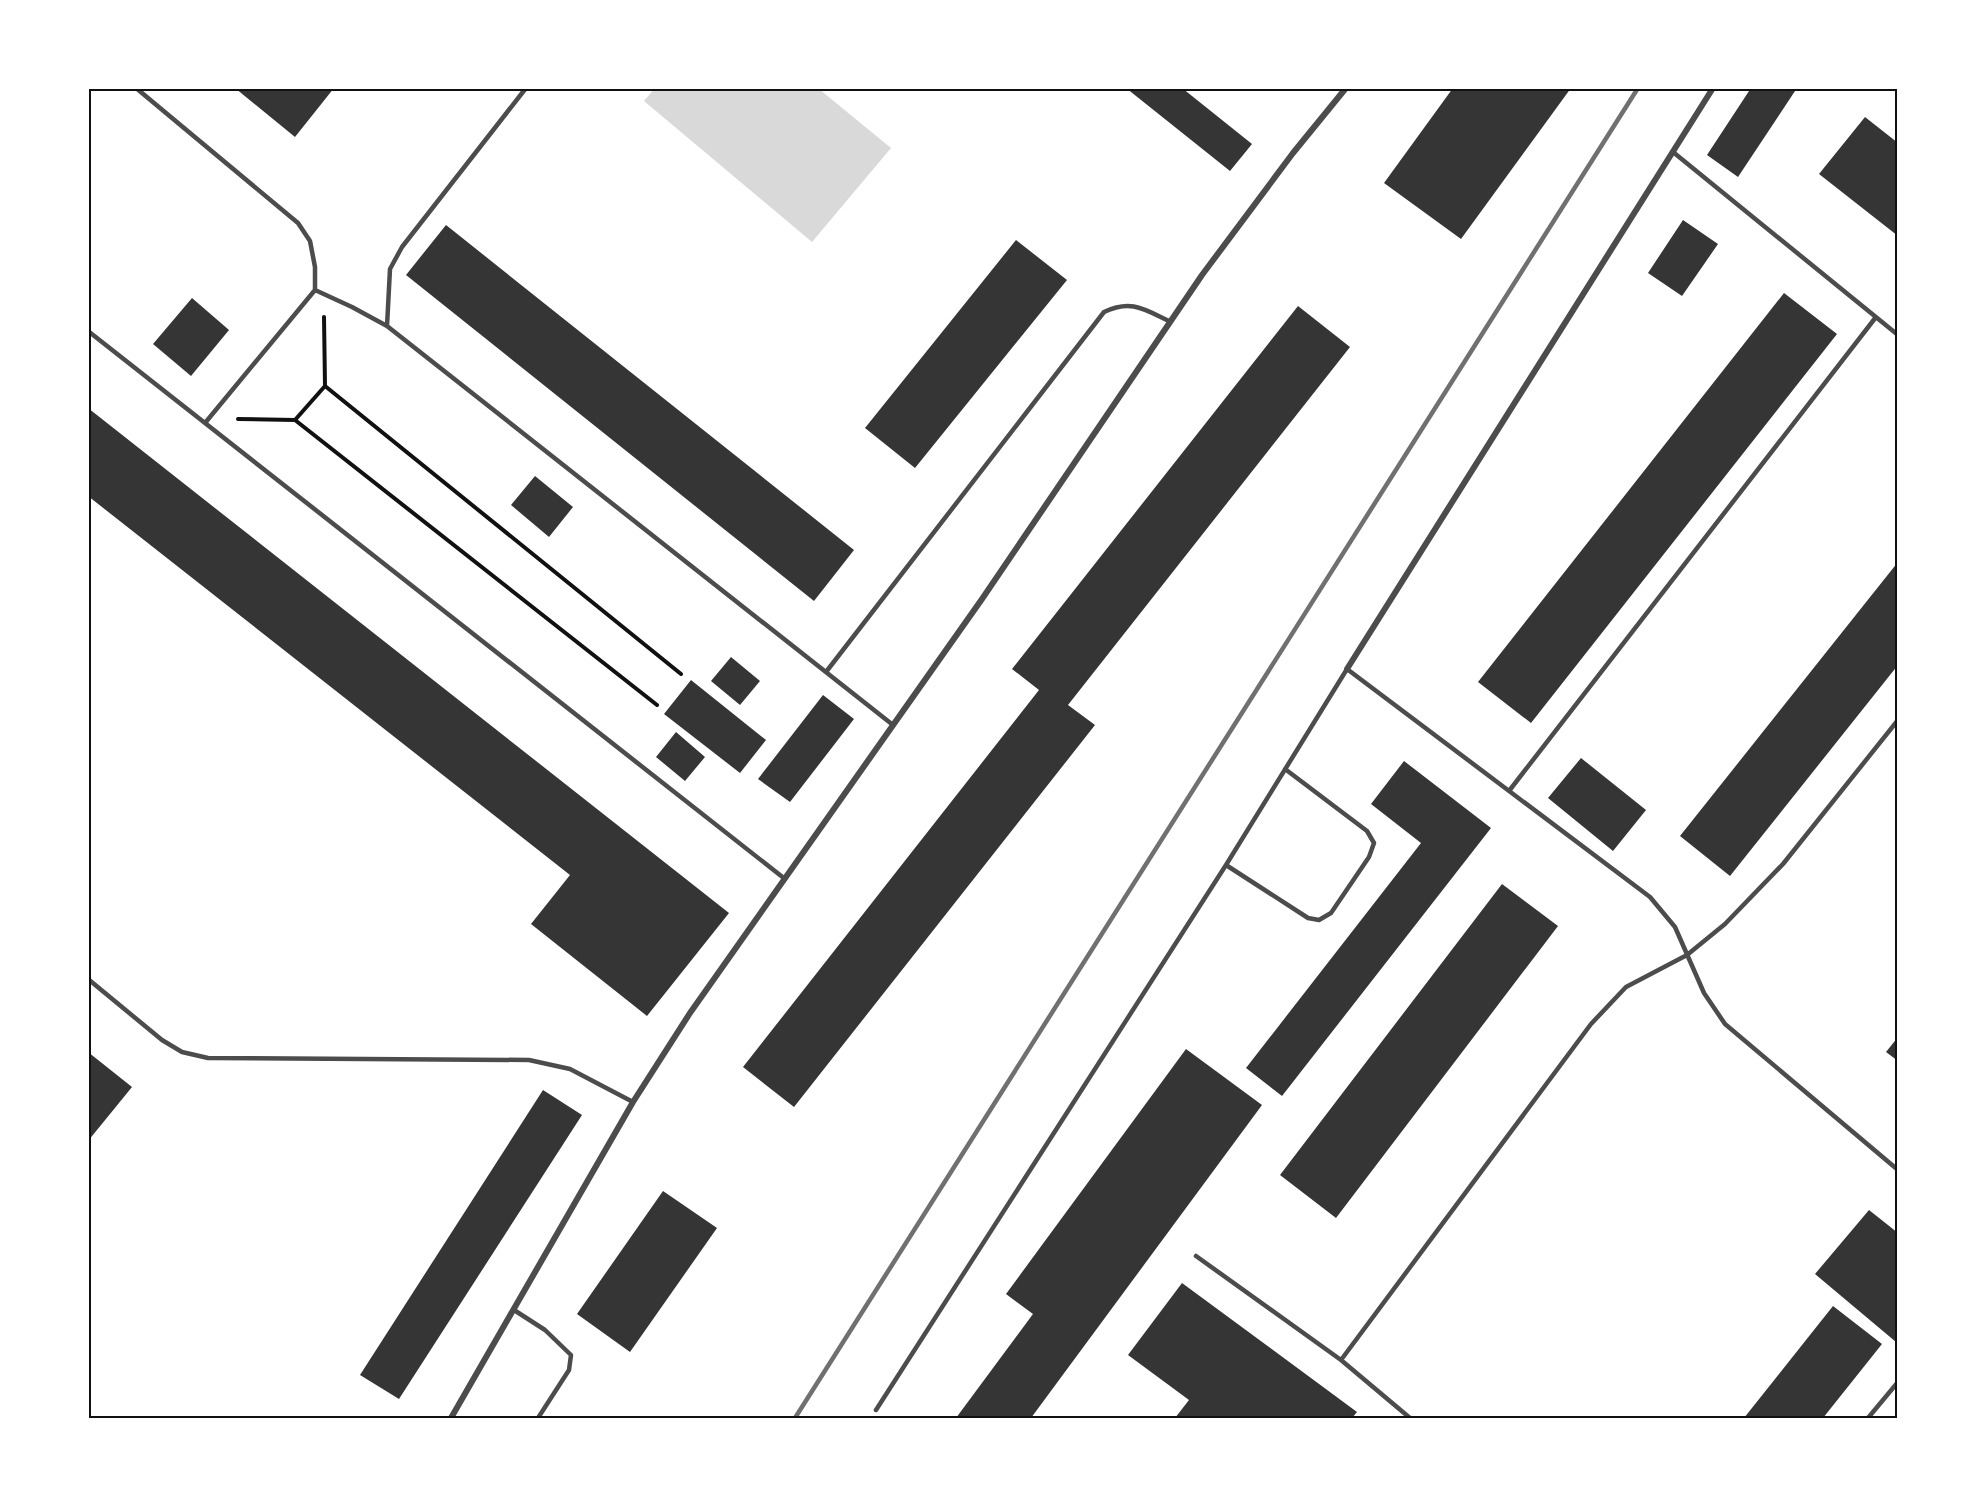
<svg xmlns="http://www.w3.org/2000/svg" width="1986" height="1507" font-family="'Exo 2',sans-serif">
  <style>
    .water { fill: #d9d9d9 }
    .building { fill: #353535 }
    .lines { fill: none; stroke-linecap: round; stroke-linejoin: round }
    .path { stroke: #111; stroke-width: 4 }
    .service { stroke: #4c4c4c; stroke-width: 4.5 }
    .minor { stroke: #4c4c4c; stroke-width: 6 }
    .rail { stroke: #707070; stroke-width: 4.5 }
    .neatline { fill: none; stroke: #111; stroke-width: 2 }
  </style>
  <rect width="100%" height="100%" fill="#fff"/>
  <path class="water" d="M655 88 819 89 891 148 812 242 644 101Z"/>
  <path class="building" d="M235 88H334L295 137Z
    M1126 88H1182L1252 144 1230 171Z
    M1453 88H1571L1461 239 1384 183Z
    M1751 88H1797L1738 177 1707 155Z
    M1865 117 1898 143V236L1819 174Z
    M1683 220 1718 244 1682 296 1648 273Z
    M446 225 854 550 814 601 406 275Z
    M1016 240 1067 280 915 468 865 428Z
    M1784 293 1837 334 1531 723 1478 682Z
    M192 298 229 330 191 376 153 344Z
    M1298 306 1350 347 1068 705 1095 725 794 1107 743 1067 1039 690 1012 669Z
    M88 408 729 913 647 1016 531 924 570 875 88 496Z
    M535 476 573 507 549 537 511 505Z
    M1898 562V665L1730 876 1680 836Z
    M731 657 760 681 740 705 711 681Z
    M691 680 766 740 740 773 664 714Z
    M823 695 854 719 790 802 758 779Z
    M676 732 705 757 685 781 656 757Z
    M1581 758 1646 810 1613 851 1548 798Z
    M1404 761 1491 828 1282 1096 1246 1068 1421 843 1371 804Z
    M1502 884 1558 926 1336 1218 1280 1175Z
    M1898 1037V1061L1886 1052Z
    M1186 1049 1262 1105 1031 1418H956L1033 1314 1006 1294Z
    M88 1052 132 1087 88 1141Z
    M543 1090 582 1115 399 1399 360 1375Z
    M663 1191 717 1228 630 1352 577 1314Z
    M1869 1210 1898 1233 1896 1342 1815 1274Z
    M1182 1283 1357 1412 1352 1418H1175L1189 1400 1128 1355Z
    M1833 1306 1882 1344 1823 1418H1744Z"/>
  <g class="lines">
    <path class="path" d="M324 317 325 386 681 674
      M238 419 295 420 325 386
      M295 420 657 705"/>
    <path class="service" d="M136 88 298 223 310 241 315 267V290L205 423
      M1673 152 1898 335
      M315 290 352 307 387 326 893 725
      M387 326 390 269 402 247 526 88
      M88 331 785 879
      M826 672 1104 312C1131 299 1144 309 1169 321
      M1509 791 1876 317
      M1226 865 1308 918 1319 920 1331 913 1369 857 1374 843 1367 831 1285 769
      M88 979 162 1040 182 1052 208 1058 529 1060 570 1069 633 1102
      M1196 1256 1341 1360 1410 1418
      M514 1310 545 1330 571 1355 569 1370 538 1418
      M1341 1360 1591 1024 1626 987 1687 955 1725 924 1783 864 1898 720
      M876 1410 1226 865 1347 669 1650 897 1675 927 1704 993 1725 1024 1898 1170
      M1868 1418 1898 1382"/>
    <path class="minor" d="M1347 669 1713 88
      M451 1418 633 1102 690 1013 982 599 1202 275 1293 153 1346 88"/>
    <path class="rail" d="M795 1418 1638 88"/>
  </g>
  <rect width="1986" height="1507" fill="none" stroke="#ffffff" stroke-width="180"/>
  <rect x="90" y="90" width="1806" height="1327" class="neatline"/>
</svg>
